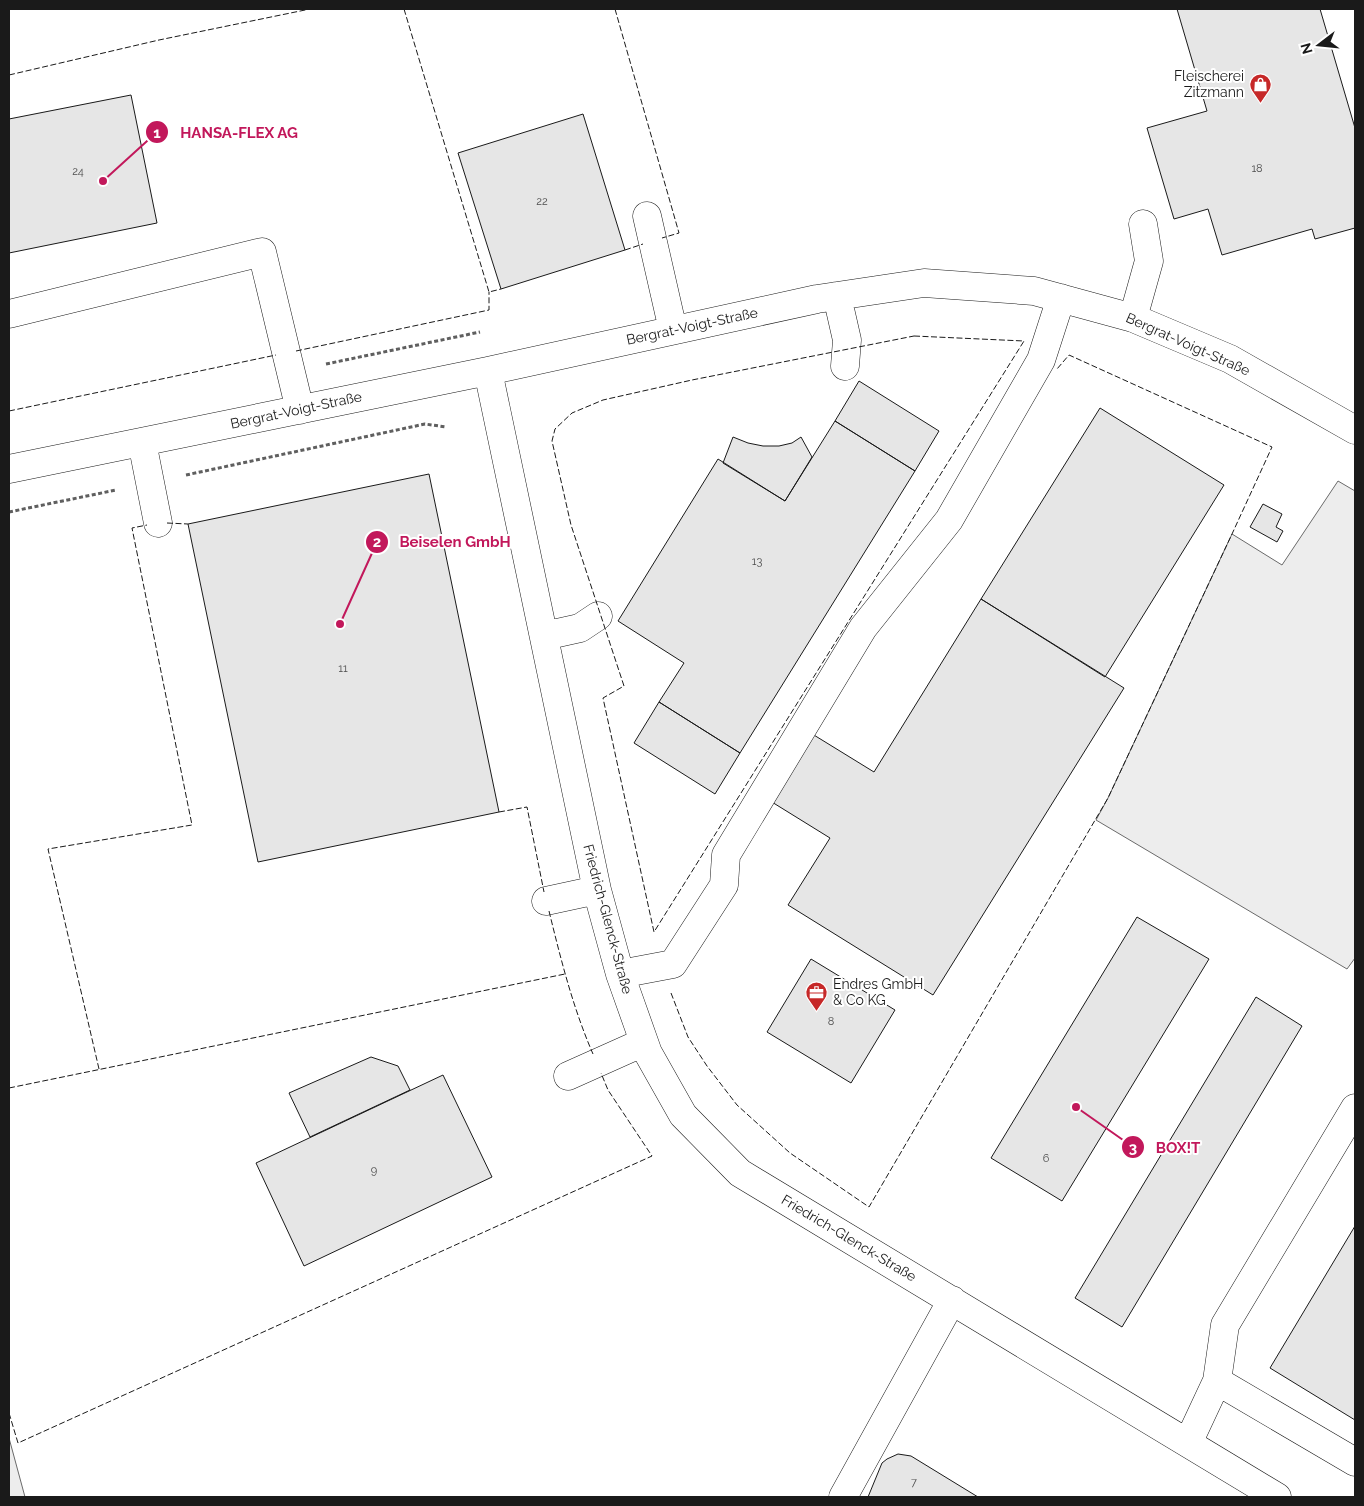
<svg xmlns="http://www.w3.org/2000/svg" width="1364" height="1506" font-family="Raleway,sans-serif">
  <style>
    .built { fill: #ededed; stroke: #6a6a6a }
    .building { fill: #e6e6e6; stroke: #1a1a1a }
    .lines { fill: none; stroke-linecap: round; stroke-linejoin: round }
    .minor-casing { stroke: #1a1a1a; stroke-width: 29 }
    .path { stroke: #5f5f5f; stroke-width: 3; stroke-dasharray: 4 2.5; stroke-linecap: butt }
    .minor { stroke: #fff; stroke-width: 28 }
    .fence { stroke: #1a1a1a; stroke-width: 1; stroke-dasharray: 6 2.5; stroke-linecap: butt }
    .labels { text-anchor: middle; stroke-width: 4; stroke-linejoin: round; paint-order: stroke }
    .number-label { font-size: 11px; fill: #4d4d4d }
    .poi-label { font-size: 14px; fill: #1a1a1a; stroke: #fff; text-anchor: end }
    .street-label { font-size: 14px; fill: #1a1a1a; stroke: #fff }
    .leader { fill: none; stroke: #c2185b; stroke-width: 2 }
    .callout-dot { fill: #c2185b; stroke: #fff; stroke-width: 2 }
    .mark-label { font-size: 15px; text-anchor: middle; font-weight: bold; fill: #fff }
    .callout-label { font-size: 15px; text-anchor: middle; font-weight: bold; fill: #c2185b; stroke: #fff; stroke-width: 4; stroke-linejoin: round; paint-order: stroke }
  </style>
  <rect width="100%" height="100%" fill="#fff"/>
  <path class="built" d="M1338 481 1355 491V958L1347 969 1096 820 1108 798 1232 534 1282 565Z
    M9 1438 25 1497H9Z"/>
  <path class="building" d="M1177 9H1320L1355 128V228L1315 239 1312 229 1222 255 1208 209 1174 219 1147 128 1207 111Z
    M131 95 157 223 9 253V119Z
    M583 114 625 250 501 289 458 153Z
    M859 381 939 431 915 471 835 421Z
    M1100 408 1224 485 1105 677 981 599Z
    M835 421 915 471 740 753 659 702 684 663 618 621 718 459 785 501Z
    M733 437 748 443 763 446H779L792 443 801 437 812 457 785 501 723 463Z
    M429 474 499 812 258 862 188 524Z
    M1263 504 1282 514 1276 527 1283 531 1277 542 1250 527Z
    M981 599 1124 688 933 995 788 905 830 838 767 799 809 732 874 772Z
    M659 702 740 753 715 794 634 743Z
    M1137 917 1209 959 1062 1201 991 1158Z
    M811 959 895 1010 851 1083 767 1032Z
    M1256 997 1302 1026 1122 1327 1075 1298Z
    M371 1057 398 1066 410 1090 310 1137 289 1093Z
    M443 1075 492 1177 304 1266 256 1163Z
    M1355 1226V1420L1270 1368Z
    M898 1454 911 1456 978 1497H868L882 1463 887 1459Z"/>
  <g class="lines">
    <defs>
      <path id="minor" d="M647 216 673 330
        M837 296 847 340 845 366
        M9 314 262 252 300 410
        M1133 318 1149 261 1143 224
        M488 371 597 890 620 974 648 1053 683 1115 740 1173 1277 1497
        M142 442 158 523
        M9 469 488 371 817 299 924 283 1034 291 1133 318 1230 359 1355 430
        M544 636 580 628 598 616
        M546 901 597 890
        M620 974 673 964 724 885 726 855 863 628 949 520 1041 360 1061 298
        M568 1076 644 1042
        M1217 1381 1355 1462
        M1188 1443 1217 1381 1225 1325 1355 1108
        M843 1497 952 1300"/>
    </defs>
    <use href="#minor" class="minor-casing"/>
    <path class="path" d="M326 364 480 332
      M186 475 425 424 446 427
      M9 512 116 490"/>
    <use href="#minor" class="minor"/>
    <path class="fence" d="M404 9 489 292 501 289
      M615 9 679 233 662 238
      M9 75 159 40 310 9
      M625 250 643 244
      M914 336 1024 341 654 932 603 698 624 686 571 525 552 441 555 429 572 413 603 400 692 380Z
      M296 351 489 310V292
      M9 411 276 355
      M167 523 188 524
      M499 812 527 807 544 892
      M549 911C561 960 573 1008 593 1054
      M671 993 688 1037 707 1066 737 1105 790 1153 869 1207 1108 798 1232 534 1272 447 1069 355 1057 369
      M99 1069 48 849 192 825 132 528 147 525
      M9 1088 565 974
      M9 1413 18 1443 652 1156 608 1090 601 1073"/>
  </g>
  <defs>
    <symbol id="shop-pin" viewBox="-11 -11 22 30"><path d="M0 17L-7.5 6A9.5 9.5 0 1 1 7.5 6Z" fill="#c62828" stroke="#fff"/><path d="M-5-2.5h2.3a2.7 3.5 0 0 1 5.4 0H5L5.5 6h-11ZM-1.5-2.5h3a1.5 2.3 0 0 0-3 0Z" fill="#fff"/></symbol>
    <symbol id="office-pin" viewBox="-11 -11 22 30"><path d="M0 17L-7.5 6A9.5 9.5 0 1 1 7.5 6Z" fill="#c62828" stroke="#fff"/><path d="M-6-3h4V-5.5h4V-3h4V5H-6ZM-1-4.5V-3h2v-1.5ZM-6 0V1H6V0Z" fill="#fff"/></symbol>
  </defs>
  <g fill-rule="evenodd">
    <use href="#shop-pin" x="1248" y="72" width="25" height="34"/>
    <use href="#office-pin" x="804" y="980" width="25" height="34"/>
  </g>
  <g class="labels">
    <g class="number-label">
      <text x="1257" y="172">18</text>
      <text x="78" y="175">24</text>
      <text x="542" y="205">22</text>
      <text x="757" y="565">13</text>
      <text x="343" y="672">11</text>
      <text x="831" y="1025">8</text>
      <text x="1046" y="1162">6</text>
      <text x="374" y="1174">9</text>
      <text x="914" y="1486">7</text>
    </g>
    <g class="poi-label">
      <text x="1244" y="81">Fleischerei<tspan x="1244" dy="16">Zitzmann</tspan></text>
      <text x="833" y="989" text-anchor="start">Endres GmbH<tspan x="833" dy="16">&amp; Co KG</tspan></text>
    </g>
    <g class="street-label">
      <text transform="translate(692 326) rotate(-12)" y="5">Bergrat-Voigt-Straße</text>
      <text transform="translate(1188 344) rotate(24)" y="5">Bergrat-Voigt-Straße</text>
      <text transform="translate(296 410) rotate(-12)" y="5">Bergrat-Voigt-Straße</text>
      <text transform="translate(608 919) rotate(75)" y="5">Friedrich-Glenck-Straße</text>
      <text transform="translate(849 1238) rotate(31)" y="5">Friedrich-Glenck-Straße</text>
    </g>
  </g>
  <path class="leader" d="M103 181L157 132M340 624L377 542M1076 1107L1133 1147"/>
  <g class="callout-dot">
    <circle cx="103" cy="181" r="5"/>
    <circle cx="340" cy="624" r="5"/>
    <circle cx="1076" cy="1107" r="5"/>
    <circle cx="157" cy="132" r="12"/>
    <circle cx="377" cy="542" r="12"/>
    <circle cx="1133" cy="1147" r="12"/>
  </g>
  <g class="mark-label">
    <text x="157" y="138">1</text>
    <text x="377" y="547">2</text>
    <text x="1133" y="1153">3</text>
  </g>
  <g class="callout-label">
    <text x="239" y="138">HANSA-FLEX AG</text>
    <text x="455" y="547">Beiselen GmbH</text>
    <text x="1178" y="1153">BOX!T</text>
  </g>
  <rect width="1364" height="1506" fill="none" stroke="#1a1a1a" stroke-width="20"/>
  <g transform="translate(1319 45) rotate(254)" stroke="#ffffff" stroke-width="4" paint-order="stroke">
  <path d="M0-4L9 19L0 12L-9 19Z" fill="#1a1a1a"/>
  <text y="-8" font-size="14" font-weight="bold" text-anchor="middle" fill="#1a1a1a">N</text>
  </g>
</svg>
